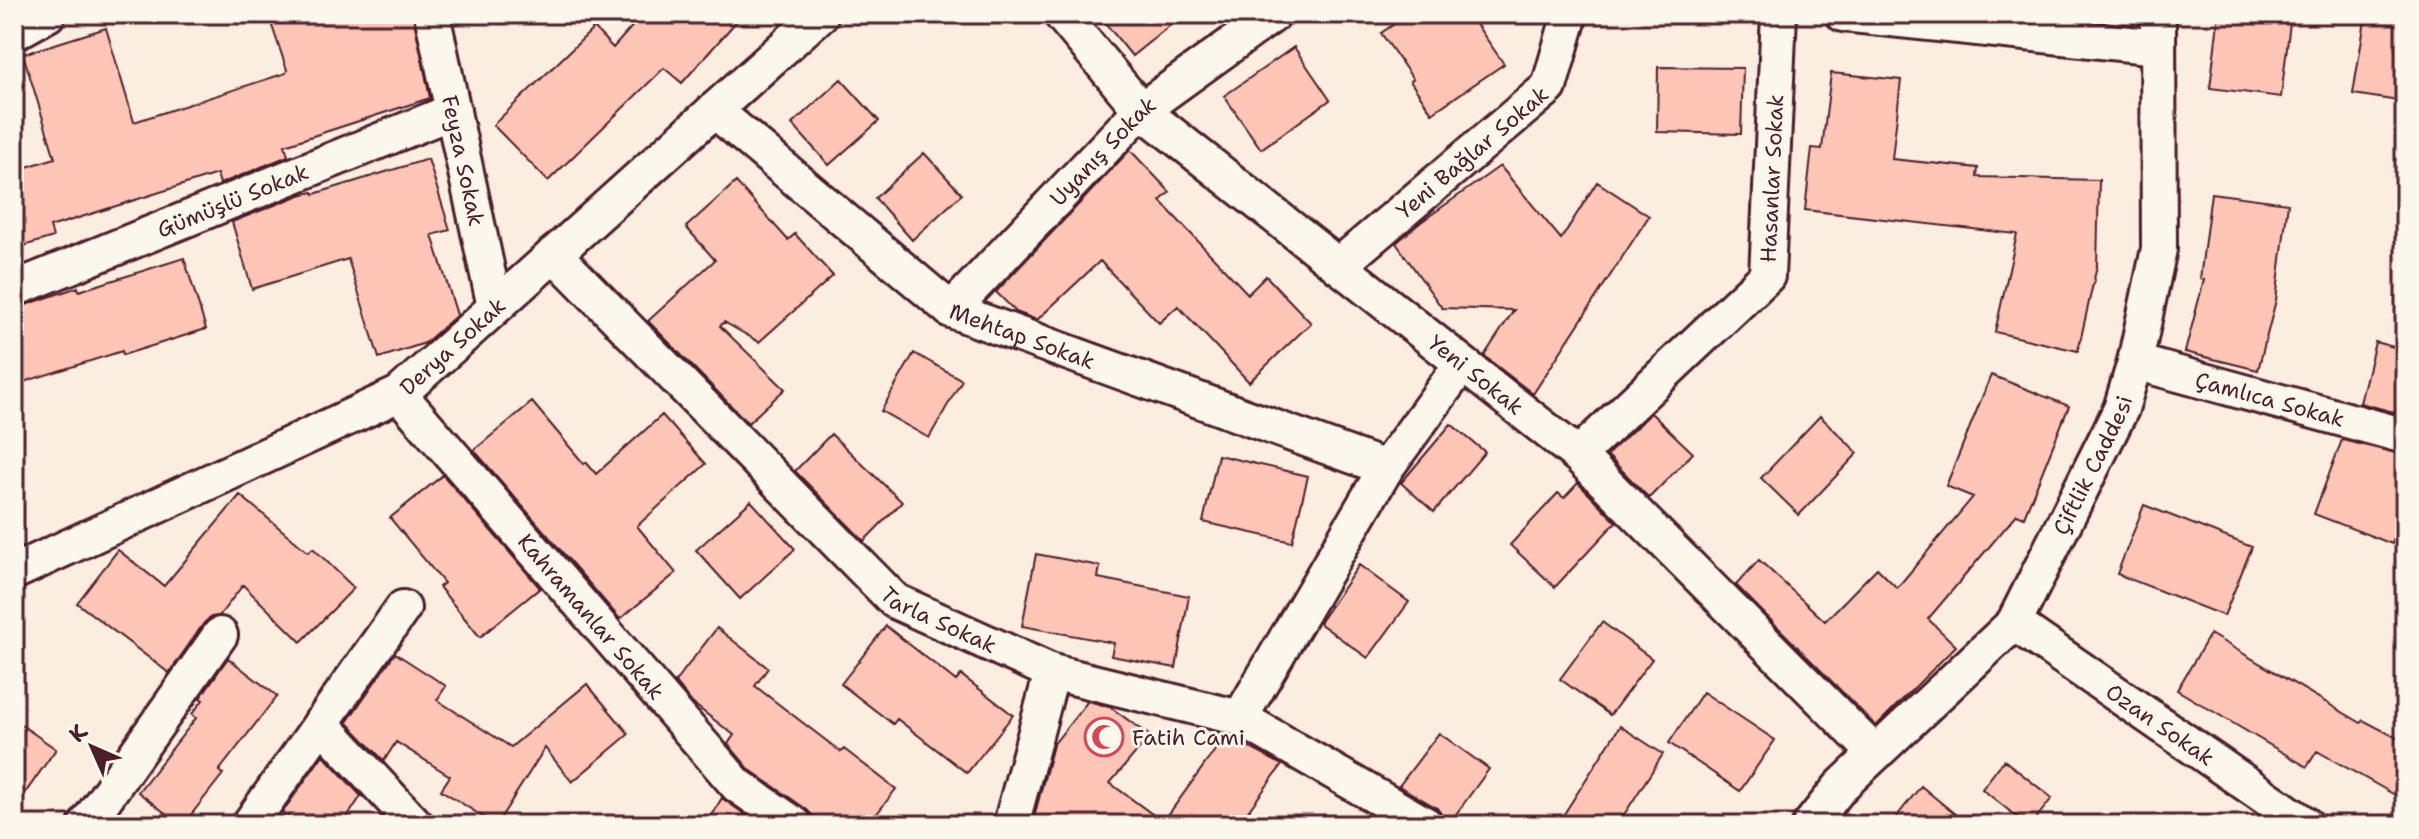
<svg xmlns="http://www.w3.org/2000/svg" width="2419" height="839" font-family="'Shantell Sans',sans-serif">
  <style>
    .building { fill: #ffc5b6; stroke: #4a1f2b; stroke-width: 2 }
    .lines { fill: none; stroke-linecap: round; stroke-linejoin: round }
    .minor-casing { stroke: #4a1f2b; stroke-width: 40 }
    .minor { stroke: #fbf7ec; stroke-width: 34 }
    .labels { text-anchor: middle; stroke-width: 6; stroke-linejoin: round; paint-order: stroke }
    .street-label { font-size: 22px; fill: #4a1f2b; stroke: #fbf7ec }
    .poi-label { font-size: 22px; fill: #4a1f2b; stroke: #fbf7ec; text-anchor: start }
  </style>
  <rect width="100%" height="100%" fill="#fcede1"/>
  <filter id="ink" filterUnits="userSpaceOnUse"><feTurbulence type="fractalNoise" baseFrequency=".0125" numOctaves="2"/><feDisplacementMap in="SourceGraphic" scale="16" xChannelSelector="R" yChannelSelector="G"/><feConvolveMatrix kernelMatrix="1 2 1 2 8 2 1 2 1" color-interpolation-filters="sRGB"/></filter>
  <g filter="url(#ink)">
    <path class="building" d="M268 14H413L430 98 285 145 288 156 220 184 217 174 50 227 53 237 14 249V171L55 158 23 54 106 28 134 122 286 73 287 70Z
      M643 14H743L682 83 664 68 548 181 493 125 594 28 613 48Z
      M1098 14H1184L1132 56Z
      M1409 14H1469L1504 64 1432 113 1410 81 1413 79 1381 33Z
      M2219 14H2291L2281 97 2210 88Z
      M2366 14H2405V102L2353 94Z
      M1294 47 1330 100 1261 149 1224 96Z
      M1658 67 1743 68 1741 134 1657 132Z
      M1831 73 1901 80 1892 159 1978 168 1977 177 2099 180 2097 266 2078 351 1995 332 2017 234 1805 210 1812 148 1822 149Z
      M841 79 879 121 829 165 792 124Z
      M1130 150 1170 192 1160 201 1248 294 1266 276 1311 323 1249 382 1178 306 1159 323 1100 261 1037 320 1016 312 996 292Z
      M924 153 962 194 912 240 875 198Z
      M428 159 450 230 432 235 457 315 425 343 379 358 348 259 252 289 232 222 300 195 313 192 314 194Z
      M1500 166 1561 239 1597 182 1649 216 1533 394 1484 356 1514 310 1442 308 1396 243 1421 222Z
      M736 182 788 240 795 234 833 276 759 342 724 322 720 326 785 389 748 423 648 321 715 260 686 227Z
      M2211 193 2288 203 2276 300 2258 370 2185 352 2204 280 2200 279Z
      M184 258 206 329 123 355 122 351 14 385V309L78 287 79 291Z
      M2375 342 2405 350V415L2360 403Z
      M914 353 962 380 929 438 881 411Z
      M1991 375 2069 406 2024 517 2017 514 1928 619 1956 646 1876 726 1736 585 1759 560 1825 621 1877 568 1897 588 1973 497 1946 486Z
      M532 402 584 464 586 462 596 474 662 415 706 464 637 526 676 573 620 619 474 450Z
      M1651 413 1693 453 1649 498 1607 455Z
      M1820 416 1858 453 1799 515 1761 478Z
      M1451 424 1485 452 1434 512 1401 483Z
      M831 434 902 502 864 541 795 471Z
      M2342 440 2405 455V509L2392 544 2314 514Z
      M1218 455 1308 476 1292 542 1203 522Z
      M443 475 540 588 480 637 439 587 444 583 390 518Z
      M1578 483 1616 522 1555 587 1510 545 1558 493 1564 498Z
      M240 495 308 552 313 548 354 588 301 642 243 585 219 616 211 617 204 623 169 673 77 603 118 550 164 586Z
      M751 501 795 549 740 599 696 550Z
      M2144 505 2252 547 2224 616 2117 574Z
      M1036 554 1100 566 1098 578 1189 596 1176 668 1111 656 1114 643 1022 626Z
      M1359 565 1409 602 1368 658 1319 623Z
      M1602 622 1652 659 1610 715 1560 679Z
      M886 626 956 681 961 675 1013 715 967 773 897 719 893 724 841 684Z
      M717 628 768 668 755 686 841 752 844 749 896 789 868 825H815L813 816 806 809 750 770 728 744 734 735 692 703 675 682Z
      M2210 634 2361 723 2363 720 2405 742V777L2395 795 2317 751 2307 767 2177 690Z
      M395 653 446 686 437 700 511 747 587 684 629 734 572 782 545 748 496 825 441 790 450 776 396 742 384 761 347 722Z
      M228 658 277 696 219 771 223 774 183 825H181L138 792 196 718 192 714 203 700 200 698Z
      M1703 692 1775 740 1740 791 1669 743Z
      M1088 701 1110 707 1150 736 1110 783 1163 822 1226 735 1282 765 1238 825H1032L1053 745Z
      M14 720 56 749 14 809Z
      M1620 726 1663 754 1631 804 1617 825H1557Z
      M1439 733 1489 769 1448 825 1437 808 1399 786Z
      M323 755 361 796 342 825H302L282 813Z
      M2004 760 2052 798 2031 825H2027L1982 789Z
      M1921 786 1968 825H1890Z
      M722 798 726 801 760 825H705Z"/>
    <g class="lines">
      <defs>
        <g id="minor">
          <path id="s1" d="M432 14 495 307"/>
          <path id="s2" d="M1061 14 1141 110 1578 455 1875 753"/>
          <path d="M1843 14 2158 47"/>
          <path d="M14 33 48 14"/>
          <path id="s3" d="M714 110 951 310 1386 468"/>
          <path id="s4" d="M554 254 895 601 1052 672 1240 718 1426 825"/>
          <path id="s5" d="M1338 266 1549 87 1570 14"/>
          <path id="s6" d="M14 289 453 111"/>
          <path id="s7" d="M951 310 1141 110 1274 14"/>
          <path id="s8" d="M2135 362 2405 436"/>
          <path id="s9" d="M399 394 737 785 795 825"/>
          <path id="s10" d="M1578 455 1767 276 1779 14"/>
          <path id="s11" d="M14 572 399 394 821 14"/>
          <path id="s12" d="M2014 623 2306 825"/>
          <path d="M1240 718 1386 468 1462 364"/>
          <path d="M321 723 416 825"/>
          <path d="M86 825 220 635"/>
          <path d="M249 825 403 608"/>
          <path d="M1011 825 1052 672"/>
          <path id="s13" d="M1810 825 1841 786 2014 623 2121 409 2135 362 2159 249 2158 14"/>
        </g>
      </defs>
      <use href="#minor" class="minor-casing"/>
      <use href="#minor" class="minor"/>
    </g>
  </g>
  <defs>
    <symbol id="mosque-ring" viewBox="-11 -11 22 22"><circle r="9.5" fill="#fbf7ec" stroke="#d1495b" stroke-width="1.5"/><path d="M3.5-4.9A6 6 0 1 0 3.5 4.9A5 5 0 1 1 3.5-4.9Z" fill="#d1495b"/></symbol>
  </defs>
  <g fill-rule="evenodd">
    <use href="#mosque-ring" x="1082" y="715" width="44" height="44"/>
  </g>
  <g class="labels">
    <g class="street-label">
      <text dy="8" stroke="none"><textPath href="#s5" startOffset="176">Yeni Bağlar Sokak</textPath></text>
      <text dy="8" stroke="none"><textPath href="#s7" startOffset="220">Uyanış Sokak</textPath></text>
      <text dy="8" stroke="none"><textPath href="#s1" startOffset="150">Feyza Sokak</textPath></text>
      <text dy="8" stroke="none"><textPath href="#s10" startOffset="358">Hasanlar Sokak</textPath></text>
      <text dy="8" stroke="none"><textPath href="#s6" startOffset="236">Gümüşlü Sokak</textPath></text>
      <text dy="8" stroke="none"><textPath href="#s3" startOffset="386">Mehtap Sokak</textPath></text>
      <text dy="8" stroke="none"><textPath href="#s11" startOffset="496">Derya Sokak</textPath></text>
      <text dy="8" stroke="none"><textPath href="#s2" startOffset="552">Yeni Sokak</textPath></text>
      <text dy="8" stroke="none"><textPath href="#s8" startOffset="140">Çamlıca Sokak</textPath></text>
      <text dy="8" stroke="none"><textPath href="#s13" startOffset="464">Çiftlik Caddesi</textPath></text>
      <text dy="8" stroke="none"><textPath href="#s9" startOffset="294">Kahramanlar Sokak</textPath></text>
      <text dy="8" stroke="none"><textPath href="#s4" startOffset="534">Tarla Sokak</textPath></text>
      <text dy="8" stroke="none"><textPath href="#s12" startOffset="178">Ozan Sokak</textPath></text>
    </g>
    <g class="poi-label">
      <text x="1132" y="745">Fatih Cami</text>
    </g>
  </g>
  <rect width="2419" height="839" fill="none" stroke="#fbf7ec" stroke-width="48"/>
  <rect x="24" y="24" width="2371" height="791" fill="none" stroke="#4a1f2b" stroke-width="3" filter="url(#ink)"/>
  <g transform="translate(92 747) rotate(315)" stroke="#fbf7ec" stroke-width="6" paint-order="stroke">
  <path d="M0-6L14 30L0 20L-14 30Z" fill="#4a1f2b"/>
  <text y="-12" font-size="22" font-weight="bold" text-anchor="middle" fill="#4a1f2b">K</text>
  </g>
</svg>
